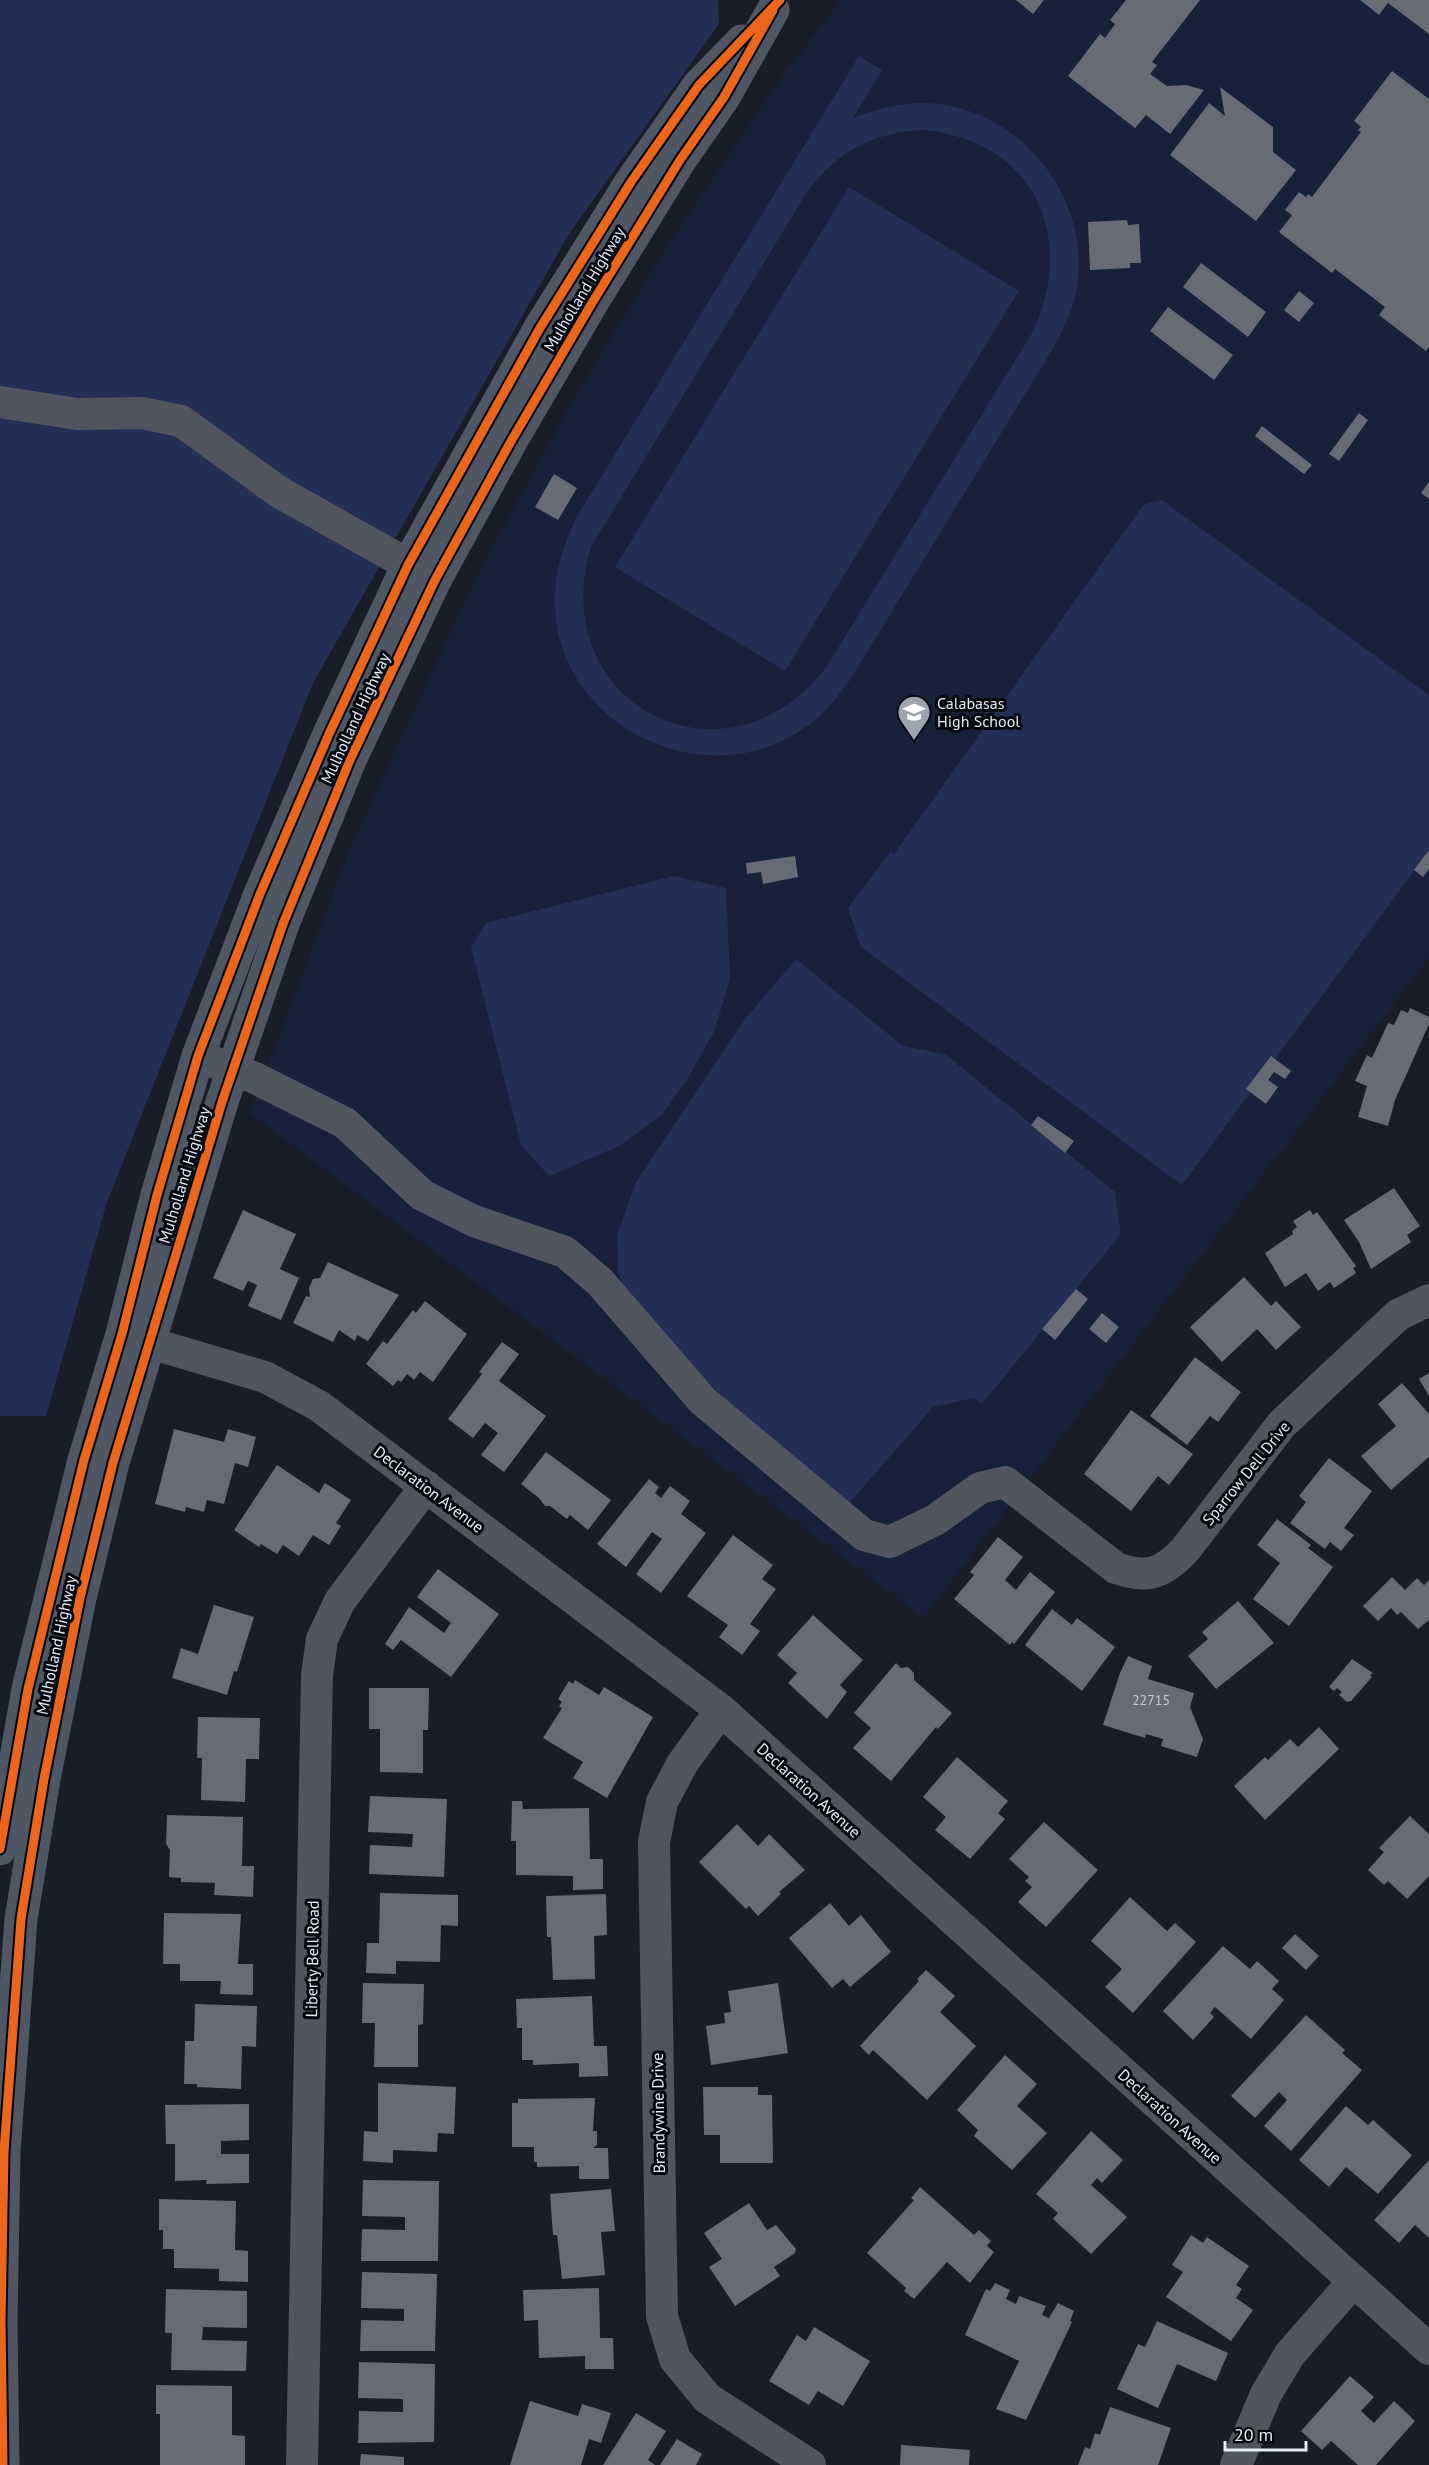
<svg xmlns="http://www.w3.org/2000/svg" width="1429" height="2465" font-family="'PT Sans',sans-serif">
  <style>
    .built { fill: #172139 }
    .green { fill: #213054; fill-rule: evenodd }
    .building { fill: #666b75 }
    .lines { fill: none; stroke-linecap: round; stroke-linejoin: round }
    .minor { stroke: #505560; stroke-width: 32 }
    .major { stroke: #4f5664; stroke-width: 33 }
    .cycleway-casing { stroke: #04060e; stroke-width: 13 }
    .cycleway { stroke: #eb651d; stroke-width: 9 }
    .labels { text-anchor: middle; stroke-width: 6; stroke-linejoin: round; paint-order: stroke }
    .number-label { font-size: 14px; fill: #c4cbd8 }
    .street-label { font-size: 16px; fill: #e4ebf9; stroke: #04060e }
    .poi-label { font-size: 16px; fill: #e4ebf9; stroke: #04060e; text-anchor: start }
  </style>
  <rect width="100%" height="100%" fill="#181d28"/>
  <path class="built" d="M841 0H1429V958L924 1617 250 1113 350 848 475 579 565 414 661 255 783 75Z"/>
  <path class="green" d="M0 0H718L719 24 569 234 313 683 107 1202 46 1416H0Z
    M859 56 882 70 853 118C876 109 899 103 924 103 1021 105 1097 202 1075 297 1071 315 1062 331 1054 347L850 680C839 695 828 709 814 721 711 805 546 725 555 590 557 562 566 538 579 513ZM924 130C1034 141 1078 237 1032 333L827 666C728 798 544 706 591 547L807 192C837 152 873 132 924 130Z
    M849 187 1019 291 785 671 615 567Z
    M1162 500 1429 695V851L1182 1185 861 947 848 908 891 851 894 854 1144 504Z
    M674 876 726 888 730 979 714 1032 688 1078 662 1115 619 1146 549 1176 521 1145 471 948 486 923Z
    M796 959 903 1046 945 1054 1115 1192 1121 1234 982 1404 974 1398 933 1407 846 1507 756 1430 632 1307 618 1273 617 1235 636 1182 745 1019Z"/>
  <path class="building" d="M1016 0H1044L1033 14Z
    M1126 0H1200L1152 62 1157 65 1150 74 1167 86 1186 85 1204 90 1170 134 1146 115 1135 128 1068 76 1100 34 1105 38 1115 24 1110 20Z
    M1360 0H1429V34L1388 3 1379 15Z
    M1392 71 1429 99V347L1426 351 1379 315 1385 307 1335 269 1332 273 1279 232 1292 215 1285 210 1299 192 1306 197 1308 194 1312 197 1361 132 1358 130 1361 127 1354 121Z
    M1220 87 1273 127V152L1296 170 1256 221 1170 155 1209 103 1225 116Z
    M1127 220 1128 225 1139 224 1141 263H1130V268L1090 270 1088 222Z
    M1201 263 1266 312 1248 337 1183 287Z
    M1299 291 1314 303 1299 322 1284 310Z
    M1168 307 1233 355 1214 380 1150 331Z
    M1359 413 1368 420 1339 461 1329 454Z
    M1262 426 1312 465 1304 474 1255 436Z
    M554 474 577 488 558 520 535 507Z
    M1429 482V499L1421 493Z
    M1429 850V869L1423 877 1414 870Z
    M795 856 798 877 763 884 761 872 747 874 746 863Z
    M1410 1008 1429 1017V1024L1395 1100 1388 1126 1358 1117 1367 1086 1355 1081 1367 1055 1372 1058 1388 1023 1394 1025 1401 1010 1408 1013Z
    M1271 1056 1291 1071 1285 1079 1274 1072 1268 1080 1278 1087 1266 1104 1246 1089Z
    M1038 1116 1074 1141 1065 1153 1031 1125Z
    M1394 1188 1420 1226 1407 1235 1411 1242 1371 1269 1359 1242 1344 1220Z
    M243 1210 296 1234 280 1269 299 1278 281 1320 248 1306 257 1285 248 1281 243 1291 213 1278Z
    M1310 1210 1313 1215 1317 1212 1356 1266 1353 1268 1356 1273 1334 1288 1330 1282 1318 1291 1306 1273 1285 1287 1265 1253 1293 1234 1292 1231 1297 1227 1293 1221Z
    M328 1262 399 1295 368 1341 357 1335 355 1341 339 1330 333 1342 293 1323 306 1296 310 1297 309 1288 313 1279 320 1278Z
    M1244 1277 1271 1306 1276 1301 1301 1327 1276 1350 1257 1329 1222 1362 1190 1327Z
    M1076 1289 1088 1299 1055 1340 1042 1329Z
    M425 1301 467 1334 433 1382 420 1372 414 1380 407 1374 401 1382 398 1380 393 1386 366 1364 383 1341 387 1344 413 1310 416 1313Z
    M1102 1313 1119 1327 1106 1343 1089 1329Z
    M502 1342 519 1354 499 1381 546 1416 504 1472 481 1455 498 1433 485 1423 473 1438 448 1419 482 1374 479 1372Z
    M1195 1357 1241 1392 1218 1422 1210 1416 1187 1445 1150 1416Z
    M1429 1373V1396L1419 1379Z
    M1402 1383 1429 1414V1457L1391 1490 1361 1456 1396 1426 1378 1404Z
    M1131 1410 1193 1454 1169 1485 1158 1476 1131 1511 1084 1474Z
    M174 1429 224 1442 228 1429 256 1437 248 1467 235 1463 224 1504 207 1500 204 1512 186 1507 185 1512 155 1504Z
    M546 1452 611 1500 588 1530 570 1515 567 1519 550 1506H545L539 1498 521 1484Z
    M1329 1458 1372 1491 1344 1528 1354 1535 1341 1551 1330 1542 1325 1549 1290 1523 1306 1502 1299 1496Z
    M277 1465 319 1493 325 1483 351 1500 336 1523 341 1526 329 1545 313 1535 299 1556 283 1545 277 1554 261 1544 259 1547 234 1530Z
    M649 1479 659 1487 655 1493 661 1498 670 1486 690 1501 681 1514 706 1533 661 1593 636 1574 662 1539 652 1532 626 1567 597 1544Z
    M1277 1519 1311 1545 1308 1548 1333 1567 1289 1626 1253 1599 1280 1563 1257 1545Z
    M733 1535 773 1565 762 1579 776 1589 750 1624 760 1631 742 1655 719 1637 728 1625 687 1596Z
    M998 1537 1023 1557 1005 1580 1016 1590 1030 1572 1055 1592 1014 1644 1012 1642 1010 1645 954 1599 974 1575 970 1572Z
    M438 1569 499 1614 451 1677 401 1640 393 1650 385 1644 409 1607 444 1633 451 1623 417 1597Z
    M1392 1577 1405 1590 1417 1578 1424 1585 1429 1580V1620L1418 1629 1401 1612 1397 1615 1391 1608 1378 1621 1363 1606Z
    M1238 1601 1274 1643 1216 1689 1188 1656 1208 1639 1202 1632Z
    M214 1605 254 1617 237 1672 234 1671 227 1695 172 1678 181 1648 198 1654Z
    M1052 1609 1072 1625 1077 1618 1115 1647 1082 1691 1025 1645Z
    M813 1615 863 1660 840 1685 847 1692 827 1719 788 1683 797 1673 777 1655Z
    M1128 1656 1152 1666 1148 1679 1194 1693 1190 1707 1203 1739 1197 1757 1161 1746 1163 1739 1146 1734 1145 1738 1103 1725 1120 1673Z
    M1352 1659 1373 1673 1370 1675 1372 1677 1351 1701 1347 1702 1339 1695 1342 1692 1337 1688 1334 1691 1329 1687Z
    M896 1663 901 1668 908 1667 914 1673V1680L952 1713 938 1729 936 1727 891 1781 853 1748 871 1728 854 1713Z
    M575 1680 599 1695 604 1687 653 1717 607 1798 573 1778 583 1762 543 1738 562 1708 559 1706 562 1702 558 1699 569 1681 573 1684Z
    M369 1688H429L428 1730H423V1773L380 1772V1729H369Z
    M198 1717 260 1718 259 1759H246L245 1802 201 1800 202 1758H197Z
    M1319 1727 1339 1749 1265 1820 1234 1786 1265 1757 1268 1760 1290 1739 1298 1747Z
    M957 1757 1008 1801 998 1813 1005 1819 970 1859 935 1830 946 1817 923 1797Z
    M370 1796 447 1799 444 1877 369 1874 370 1845 412 1847 413 1834 368 1832Z
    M512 1801H522L523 1809 589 1808 590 1859H603V1889L573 1890V1876L516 1875V1841H511Z
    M167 1815 243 1817 242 1866H254L253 1897 214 1895 215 1883 181 1882V1878L169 1877 170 1850 166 1844Z
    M1410 1816 1429 1834V1876L1407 1899 1388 1881 1384 1885 1368 1870 1384 1852 1379 1848Z
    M1044 1822 1098 1870 1046 1927 1018 1902 1032 1887 1025 1881 1029 1877 1009 1859Z
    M737 1824 758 1846 769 1834 805 1870 779 1892 781 1894 758 1916 749 1906 746 1909 699 1862Z
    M380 1893 458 1895V1926L441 1925 440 1962 396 1961V1974L366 1973 367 1943H379Z
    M606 1894 607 1935 594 1936 595 1979 553 1980 551 1937H547L546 1896Z
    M1130 1897 1167 1931 1175 1923 1196 1942 1133 2013 1105 1987 1122 1969 1091 1941Z
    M830 1903 849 1926 861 1915 891 1952 850 1987 843 1979 832 1988 789 1938Z
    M164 1913 241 1914 238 1964H253V1995L220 1994 221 1981H180V1964H163Z
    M1295 1934 1319 1956 1306 1970 1282 1948Z
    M1223 1946 1250 1969 1257 1961 1279 1981 1272 1989 1284 2000 1251 2039 1215 2007 1210 2013 1214 2017 1193 2040 1163 2011Z
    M926 1970 955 1996 940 2012 976 2046 927 2100 873 2050 869 2055 860 2046 919 1981 917 1979Z
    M363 1983 424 1984 423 2024 418 2025V2067H374L375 2023H362Z
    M778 1983 788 2053 711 2065 706 2026 725 2023 724 2013 731 2012 728 1991Z
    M592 1996 594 2046H607L608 2076 579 2077V2063L533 2065V2060H522V2028H517L516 1999Z
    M195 2004 257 2006 256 2047 242 2046 241 2089 197 2087V2084H184L185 2041H194Z
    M1306 2015 1345 2050 1342 2053 1362 2070 1291 2151 1264 2126 1287 2100 1279 2092 1255 2118 1231 2096Z
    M1005 2055 1037 2084 1017 2106 1047 2133 1012 2170 974 2136 978 2130 957 2110Z
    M378 2083 456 2087 454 2134 438 2133 437 2152 393 2150V2163L363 2161 364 2131 378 2132Z
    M703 2087H758V2095H772L773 2163H720V2135H704Z
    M595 2098 593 2131H597V2145L593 2148H608L609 2179H579V2166L537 2167V2162H534V2147H512V2103H518V2099Z
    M249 2104V2140L221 2141V2154H249V2183L206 2184 207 2180 175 2181V2144H166L165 2105Z
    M1346 2106 1368 2125 1373 2120 1412 2155 1378 2194 1346 2167 1329 2187 1299 2160Z
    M1091 2131 1123 2160 1102 2183 1097 2178 1091 2185 1127 2217 1091 2254 1053 2219 1058 2213 1036 2194Z
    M1429 2160V2238L1415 2225 1399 2243 1374 2220Z
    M363 2180 439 2181 438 2261H361L362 2229 405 2230V2217L362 2216Z
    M920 2187 974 2235 979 2230 991 2241 987 2246 994 2252 970 2283 947 2262 914 2299 904 2291 906 2288 867 2253 914 2200 911 2198Z
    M611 2189 615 2231 601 2232 605 2275 562 2279 557 2235H553L550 2194Z
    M159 2199 236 2201 235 2250 248 2251V2282L219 2281V2269L174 2268V2249H163V2230H159Z
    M749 2203 767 2230 776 2225 796 2249 795 2253 774 2267 780 2276 735 2306 709 2267 722 2259 704 2233Z
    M1191 2235 1203 2243 1207 2237 1249 2266 1236 2285 1242 2289 1236 2298 1253 2310 1231 2341 1166 2297 1183 2272 1172 2265Z
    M362 2272 437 2274 435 2351H360L361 2320 404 2321V2309L361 2308Z
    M995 2283 1010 2290 1006 2299 1016 2304 1019 2296 1046 2306 1042 2315 1049 2318 1058 2303 1074 2311 1070 2321 1072 2322 1026 2420 996 2409 1019 2361 965 2335 986 2289 990 2291Z
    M599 2288 600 2338H613L614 2369H585V2356L539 2358 538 2320 524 2321 523 2290Z
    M166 2289 247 2291V2328L203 2327 202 2340 247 2341 246 2371 171 2370 172 2333H165Z
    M1157 2321 1228 2353 1216 2381 1177 2364 1158 2408 1117 2389 1138 2344 1145 2347Z
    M814 2327 870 2361 843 2406 818 2391 809 2405 769 2381 797 2335 806 2341Z
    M359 2362 435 2364 434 2442 358 2443 359 2411 403 2412V2399L358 2398Z
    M1350 2376 1374 2397 1361 2411 1374 2423 1394 2401 1415 2421 1376 2465H1358L1331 2441 1322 2450 1301 2431Z
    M156 2385 232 2386V2435L245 2436V2465H160V2414H156Z
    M530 2401 578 2416 582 2404 611 2413 601 2443 589 2439 581 2465H510Z
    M1110 2407 1171 2428 1158 2465H1078L1085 2447 1090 2449 1095 2433 1100 2435Z
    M636 2413 666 2431 648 2460 655 2465H603Z
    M677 2439 702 2454 696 2465H660Z
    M901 2445 970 2450 969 2465H900Z
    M361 2454 404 2457V2465H360Z"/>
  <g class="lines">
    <path class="minor" d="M0 402 77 414 142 413 181 421 279 492 432 578
      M198 1056 255 1078 345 1123 422 1195 474 1221 565 1252 600 1282 703 1401 864 1535 890 1542 935 1520 980 1488 1005 1482 1116 1568C1147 1579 1162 1574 1185 1550L1282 1424 1398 1315 1429 1300
      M123 1335 265 1377 319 1406 721 1710 1429 2349
      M721 1710 682 1764 662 1802 654 1842 662 2316 675 2359 707 2398 810 2465
      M302 2465 317 1675 322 1639 340 1601 426 1486
      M1236 2465 1266 2394 1290 2354 1353 2282"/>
    <path class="major" d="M0 1849 28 1689 84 1460 122 1334 157 1195 198 1056 260 894 329 734 408 565 540 328 631 182 699 85 742 41
      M3 2465 1 2322 4 2152 21 1919 44 1779 80 1598 113 1463 222 1102 283 924 350 760 435 580 510 443 592 303 680 160 724 97 773 10"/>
    <defs>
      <path id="cycleway" d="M0 1849 28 1689 84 1460 122 1334 157 1195 198 1056 260 894 329 734 408 565 540 328 631 182 699 85 780 0
        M3 2465 1 2322 4 2152 21 1919 44 1779 80 1598 113 1463 222 1102 283 924 350 760 435 580 510 443 592 303 680 160 724 97 773 10"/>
    </defs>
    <use href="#cycleway" class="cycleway-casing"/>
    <use href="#cycleway" class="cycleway"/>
  </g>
  <defs>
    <symbol id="school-pin" viewBox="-11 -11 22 30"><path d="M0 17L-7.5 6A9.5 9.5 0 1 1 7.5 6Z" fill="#9da3b0" stroke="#04060e"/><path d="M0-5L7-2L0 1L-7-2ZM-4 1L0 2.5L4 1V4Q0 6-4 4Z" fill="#fff"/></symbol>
  </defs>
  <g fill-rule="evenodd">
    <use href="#school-pin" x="895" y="693" width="38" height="52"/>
  </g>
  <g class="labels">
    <g class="number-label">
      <text x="1151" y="1705">22715</text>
    </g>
    <g class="street-label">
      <text transform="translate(584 289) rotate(-59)" y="6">Mulholland Highway</text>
      <text transform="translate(355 718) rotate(-65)" y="6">Mulholland Highway</text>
      <text transform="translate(184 1175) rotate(-73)" y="6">Mulholland Highway</text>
      <text transform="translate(1246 1473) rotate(-51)" y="6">Sparrow Dell Drive</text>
      <text transform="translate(429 1489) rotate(37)" y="6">Declaration Avenue</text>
      <text transform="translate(56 1645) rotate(-78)" y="6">Mulholland Highway</text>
      <text transform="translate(809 1790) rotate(42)" y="6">Declaration Avenue</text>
      <text transform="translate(312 1959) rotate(-89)" y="6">Liberty Bell Road</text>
      <text transform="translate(658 2113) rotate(-91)" y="6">Brandywine Drive</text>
      <text transform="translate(1170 2116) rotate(42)" y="6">Declaration Avenue</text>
    </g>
    <g class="poi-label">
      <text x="937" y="709">Calabasas<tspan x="937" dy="18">High School</tspan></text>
    </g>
  </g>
  <path d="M1225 2441v9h81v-9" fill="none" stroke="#e4ebf9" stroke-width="3"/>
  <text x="1234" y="2441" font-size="18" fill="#e4ebf9" stroke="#04060e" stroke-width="4.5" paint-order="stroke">20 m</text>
</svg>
